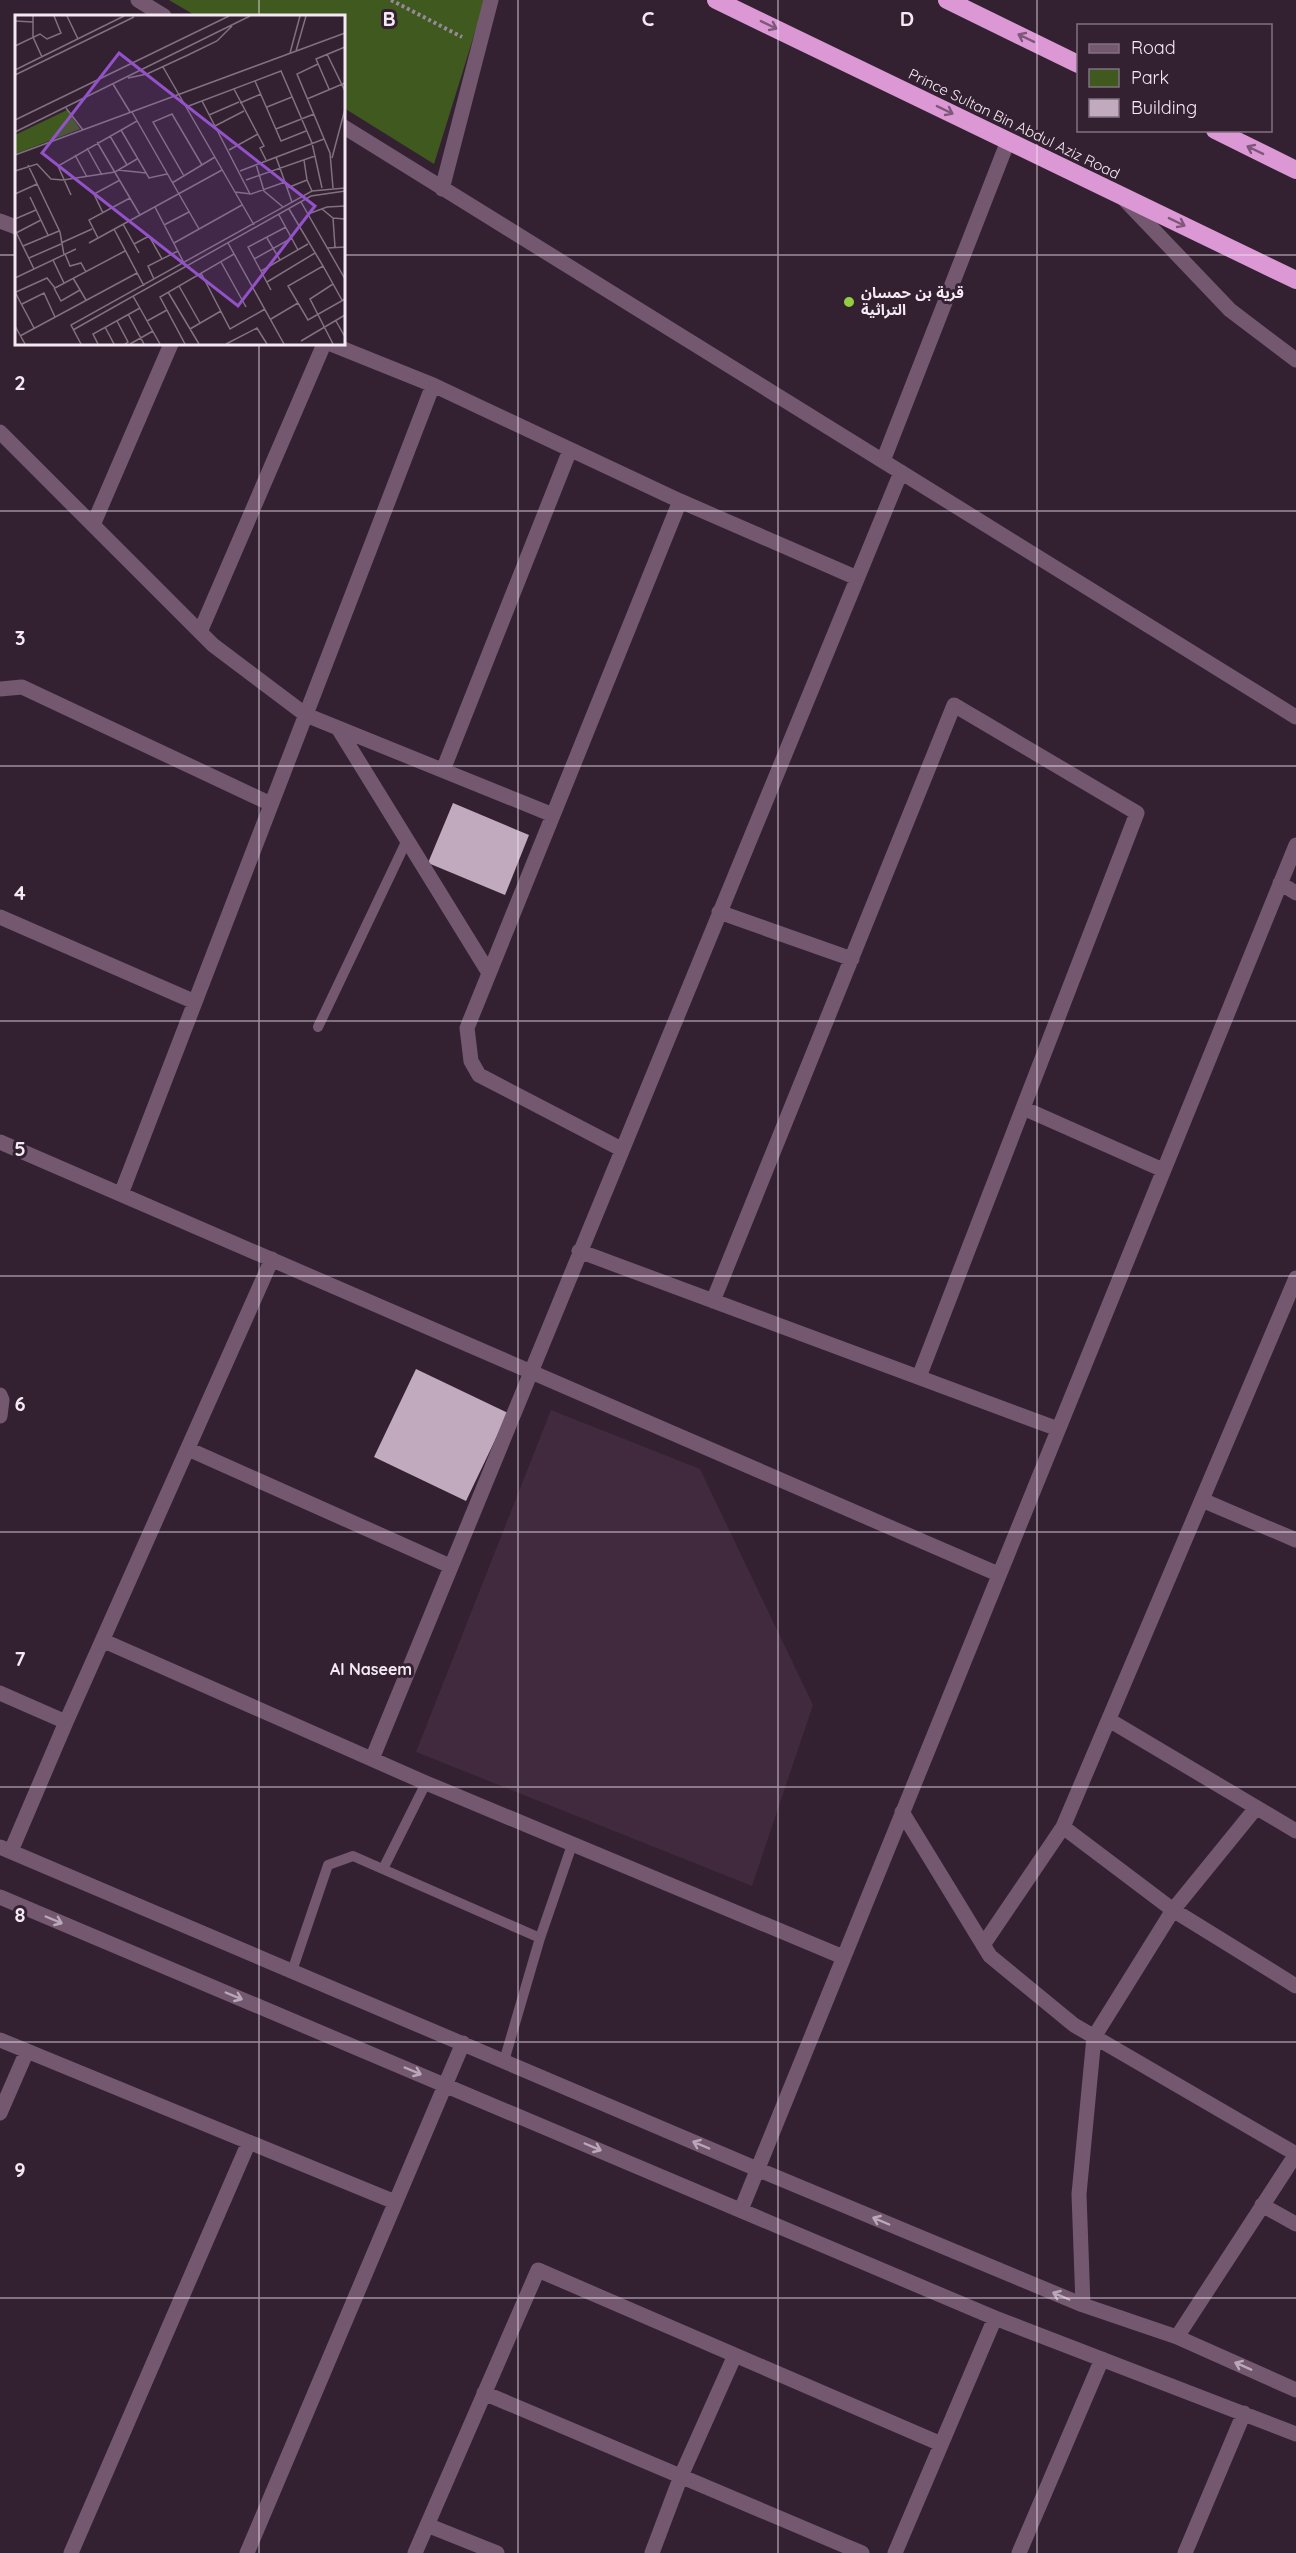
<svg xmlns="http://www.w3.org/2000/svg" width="1296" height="2553" font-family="Quicksand,'Noto Sans Arabic',sans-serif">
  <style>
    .built { fill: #41293e }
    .green { fill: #3f591f }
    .building { fill: #c1a9be }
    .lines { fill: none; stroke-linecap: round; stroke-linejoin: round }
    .path { stroke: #988997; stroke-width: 4; stroke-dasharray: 3 3; stroke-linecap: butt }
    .lane { stroke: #735870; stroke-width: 10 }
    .street { stroke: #735870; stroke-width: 15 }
    .highway { stroke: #db98d4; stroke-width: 18 }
    .oneway { stroke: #7f577b }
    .oneway2 { stroke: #baa8b9 }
    .grid { fill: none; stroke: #f5e9f4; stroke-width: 1.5; stroke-opacity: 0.55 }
    .poi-dot { fill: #92cd3f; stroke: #332132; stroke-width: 2 }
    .labels { text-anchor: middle; stroke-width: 6; stroke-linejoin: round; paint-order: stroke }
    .street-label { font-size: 15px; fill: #f5e9f4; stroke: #332132 }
    .poi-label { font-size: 15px; font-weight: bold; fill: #f5e9f4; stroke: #332132; text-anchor: start }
    .neighbourhood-label { font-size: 16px; font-weight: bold; fill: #f5e9f4; stroke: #332132 }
    .inset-road { fill: none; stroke: #817180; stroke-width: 1.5 }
    .view { fill: #9352ca; fill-opacity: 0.15; stroke: #9352ca; stroke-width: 3 }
    .inset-edge { fill: none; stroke: #f5e9f4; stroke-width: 3 }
    .grid-label { font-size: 20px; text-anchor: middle; font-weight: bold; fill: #f5e9f4; stroke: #332132; stroke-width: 6; stroke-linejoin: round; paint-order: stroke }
  </style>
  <rect width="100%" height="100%" fill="#332132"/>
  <path class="built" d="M551 1410 700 1469 813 1705 752 1886 416 1752Z"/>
  <path class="green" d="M169 0H485L434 164 344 108V16H196Z"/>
  <path class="building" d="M453 803 529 835 505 895 428 863Z
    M416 1369 508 1413 466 1501 374 1457Z"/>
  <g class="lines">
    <path class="path" d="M391 0 462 37"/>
    <path class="lane" d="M318 1027 407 840
      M383 1869 426 1783
      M292 1971 328 1865 353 1856 540 1938
      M504 2061 540 1938 572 1845"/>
    <path class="street" d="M138 0 164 16
      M344 127 1296 717
      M442 189 491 0
      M1125 200 1230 310 1296 360
      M0 221 16 227
      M331 344 433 385 680 501 857 578
      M0 432 213 645 306 715 553 815
      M883 461 1008 141
      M93 525 171 344
      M200 632 324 344
      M0 689 22 687 271 804
      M338 728 489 973
      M443 770 570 450
      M1280 883 1296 893
      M719 912 852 959
      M0 917 195 1002
      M1023 1108 1163 1170
      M0 1142 998 1574
      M621 1149 479 1075 471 1061 467 1028 680 501
      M121 1194 433 385
      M579 1251 1058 1429
      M713 1301 954 705 1137 813 919 1377
      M0 1395 2 1400 0 1416
      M188 1449 450 1566
      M1202 1500 1296 1540
      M104 1641 426 1783 843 1957
      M0 1693 66 1722
      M1109 1720 1296 1831
      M372 1759 901 472
      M902 1812 990 1956 1074 2025 1296 2154
      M1063 1827 1173 1910 1296 1986
      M0 1847 757 2169 1083 2305 1177 2337 1296 2390
      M11 1851 66 1722 272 1259
      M0 1897 995 2318 1296 2434
      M983 1945 1063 1827 1296 1278
      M0 2040 395 2202
      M0 2113 27 2051
      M1262 2205 1296 2224
      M741 2210 1296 845
      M1083 2305 1079 2194 1094 2037 1173 1910 1256 1808
      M1177 2337 1296 2154
      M484 2393 862 2553
      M427 2525 497 2553
      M71 2553 249 2142
      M247 2553 463 2043
      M415 2553 538 2270 941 2444
      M652 2553 681 2476 735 2355
      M895 2553 995 2318
      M1019 2553 1102 2359
      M1185 2553 1244 2413"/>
    <path class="highway" d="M716 0 1296 280
      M947 0 1078 64
      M1215 130 1296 170"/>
  </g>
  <defs><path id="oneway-shaft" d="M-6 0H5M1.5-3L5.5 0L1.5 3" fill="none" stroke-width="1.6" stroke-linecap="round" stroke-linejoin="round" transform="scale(1.5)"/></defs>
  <g class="oneway">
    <use href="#oneway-shaft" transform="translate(769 25) rotate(26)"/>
    <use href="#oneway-shaft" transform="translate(1026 38) rotate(-154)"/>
    <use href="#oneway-shaft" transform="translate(945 110) rotate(26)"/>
    <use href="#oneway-shaft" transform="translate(1255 150) rotate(-154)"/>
    <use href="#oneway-shaft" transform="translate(1177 222) rotate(26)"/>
  </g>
  <g class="oneway2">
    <use href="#oneway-shaft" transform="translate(54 1920) rotate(23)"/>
    <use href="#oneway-shaft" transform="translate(234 1996) rotate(23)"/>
    <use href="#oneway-shaft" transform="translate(413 2071) rotate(23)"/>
    <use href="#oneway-shaft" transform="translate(701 2145) rotate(-157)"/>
    <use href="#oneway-shaft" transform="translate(593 2147) rotate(23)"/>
    <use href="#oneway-shaft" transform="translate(881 2221) rotate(-157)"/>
    <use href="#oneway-shaft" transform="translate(1061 2296) rotate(-157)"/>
    <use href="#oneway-shaft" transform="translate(1243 2366) rotate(-156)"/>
  </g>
  <path class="grid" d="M259 0V16M518 0V2553M778 0V2553M1037 0V2553M0 255H16M344 255H1296M259 344V2553M0 511H1296M0 766H1296M0 1021H1296M0 1276H1296M0 1532H1296M0 1787H1296M0 2042H1296M0 2298H1296"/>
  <circle class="poi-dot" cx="849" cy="302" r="6"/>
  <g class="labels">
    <g class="street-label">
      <text transform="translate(1014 124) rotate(26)" y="5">Prince Sultan Bin Abdul Aziz Road</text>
    </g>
    <g class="poi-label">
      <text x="861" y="298">قرية بن حمسان<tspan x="861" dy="17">التراثية</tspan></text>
    </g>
    <g class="neighbourhood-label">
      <text x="371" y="1675">Al Naseem</text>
    </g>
  </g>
  <g transform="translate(15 15)">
    <rect width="330" height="330" fill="#332132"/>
    <path d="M52 95 65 114 0 139V120Z" fill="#3f591f"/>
    <path class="inset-road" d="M18 1V22L27 42M52 1 63 24M0 6 18 7M0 31 25 19 32 24 46 18 39 1M281 36 291 1M275 38 285 1M312 39 330 76M303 49 282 59 315 138 318 173M148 52 239 210M0 55 109 1M0 60 119 2M113 63 132 59 173 40 202 26 217 11M240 66 266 126 291 116M98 69 115 97M219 74 249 131 245 133 251 145M314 74 301 44 330 32M292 84 330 68M187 86 235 179M225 88 246 79M171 92 266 56 297 128 307 173M252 92 277 82M51 93 68 115M117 97 184 214M194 100 224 87M0 105 214 1M200 111 229 96M261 114 299 99M106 115 134 163 152 159M0 117 235 1M95 121 112 150M82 127 125 200M72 133 87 160M214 135 243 119M0 140 330 18M60 140 72 162M261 142 277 187M317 143 330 94M289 145 292 165M241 149 249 176 268 192M13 150 45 217 49 240M103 155 131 158M0 156 22 149 36 164 48 165 100 157 122 144M225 156 309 124M169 161 138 107 157 99 187 150M231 165 300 141M157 168 200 142M272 173 292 165 297 176M220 177 236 179 270 167M0 179 22 169M56 180 43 151 122 106M15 182 33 220M286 187 330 264M140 192 169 248M274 194 308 251M307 194 318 203 330 204M88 198 79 179 105 165M293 199 312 192 330 191M264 200 283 235M318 203 320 232M0 204 21 195M108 209 124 238M149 210 174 197M99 214 129 271M0 215 19 254M1 218 26 205M83 223 74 205 115 183M252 223 265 245M46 228 77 214M74 228 207 155M159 228 227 190M213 228 269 329M119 229 134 221 147 244M8 231 44 216M312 233 330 232M50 239 55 251 66 248 71 257M14 243 46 229M239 244 277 223M38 245 49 268M206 247 231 292M246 256 293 229M186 258 215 314 250 294M0 263 61 234M58 263 71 285M139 264 133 251 163 236M252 267 300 238M318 269 295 284 318 329M164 271 185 308M39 273 46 286 65 275M256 275 233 232 271 212M0 277 19 313M1 277 32 263 40 273 110 236M153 277 184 329M118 281 145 329M327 285 308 251 273 271 293 305 330 284M7 289 29 278 40 302M113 299 129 329M256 304 283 288M102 306 113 327 110 329M132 306 152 295M321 306 330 322M0 311 10 329M90 312 99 329M175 314 206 296M58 315 296 181 330 176M5 321 122 258M286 326 330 300M66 329 56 310 297 176 330 173M83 329 78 319 125 293M115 329 138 316M170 329 145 282 219 239M211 329 242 313 252 329"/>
    <path class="view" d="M104 38 300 191 223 291 27 138Z"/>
    <rect width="330" height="330" class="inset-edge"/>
  </g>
  <g class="grid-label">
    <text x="389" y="26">B</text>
    <text x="648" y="26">C</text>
    <text x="907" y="26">D</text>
    <text x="20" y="390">2</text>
    <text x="20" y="645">3</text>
    <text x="20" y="900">4</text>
    <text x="20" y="1156">5</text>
    <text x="20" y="1411">6</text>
    <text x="20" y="1666">7</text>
    <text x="20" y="1922">8</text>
    <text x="20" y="2177">9</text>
  </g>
  <rect x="1077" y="24" width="195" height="108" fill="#332132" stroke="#817180" stroke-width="1.5"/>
  <rect x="1089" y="44" width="30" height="9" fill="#735870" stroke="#817180" stroke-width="1.5"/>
  <text x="1131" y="54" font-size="18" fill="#f5e9f4">Road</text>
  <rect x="1089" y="69" width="30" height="18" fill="#3f591f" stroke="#817180" stroke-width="1.5"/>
  <text x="1131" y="84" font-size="18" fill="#f5e9f4">Park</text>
  <rect x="1089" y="99" width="30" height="18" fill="#c1a9be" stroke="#817180" stroke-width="1.5"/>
  <text x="1131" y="114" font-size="18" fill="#f5e9f4">Building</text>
</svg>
